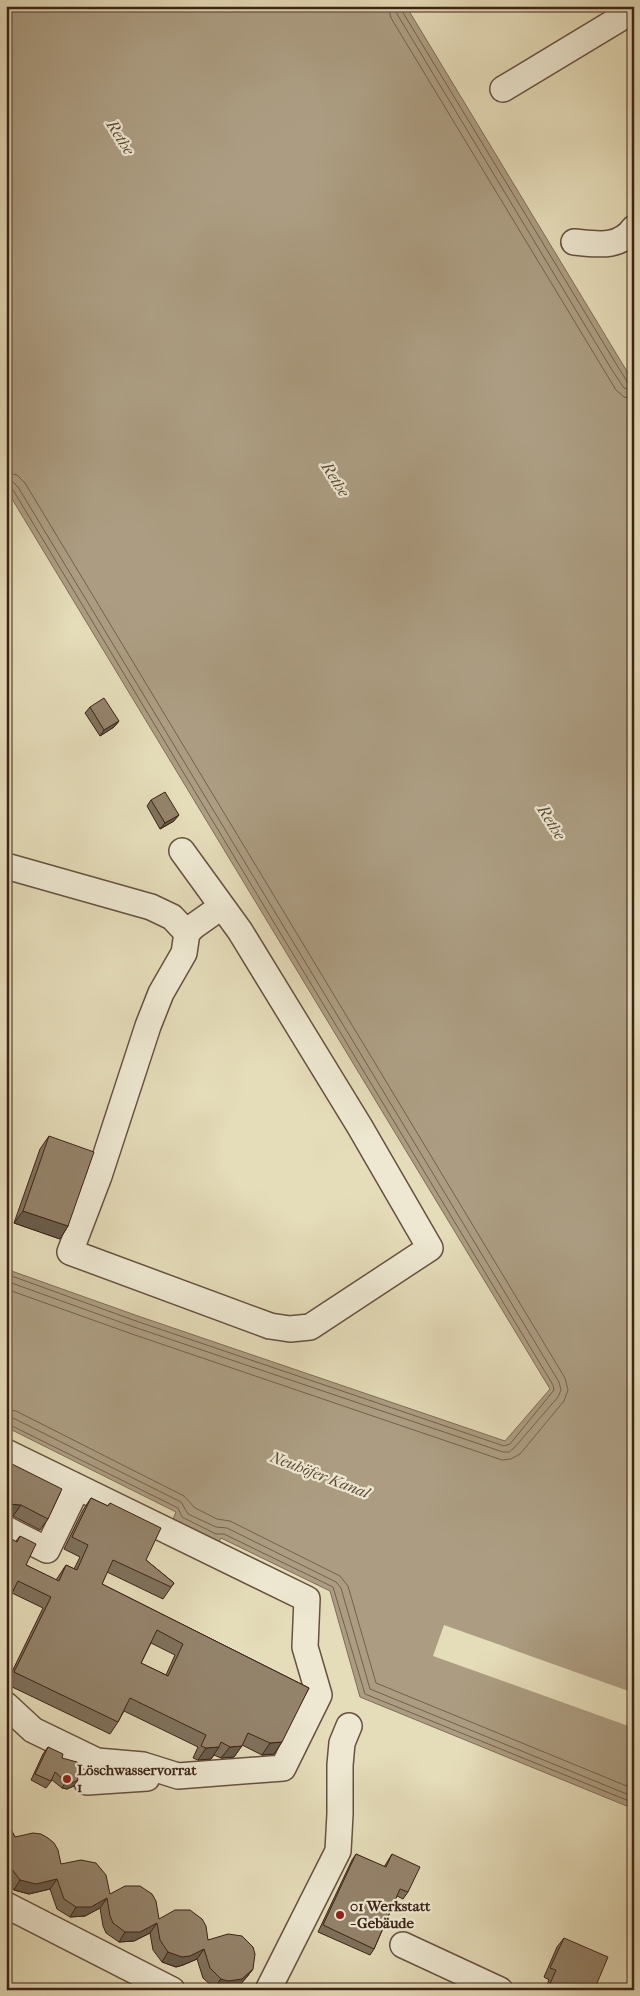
<svg xmlns="http://www.w3.org/2000/svg" width="640" height="1996" font-family="'IM FELL French Canon',serif">
  <style>
    .water { fill: #ac9d82; stroke: #7f6c57 }
    .pier { fill: #e5dcb9 }
    .lines { fill: none; stroke-linecap: round; stroke-linejoin: round }
    .shore { stroke: #74604c; stroke-width: 1 }
    .minor-casing { stroke: #66513f; stroke-width: 28 }
    .minor { stroke: #eee8d2; stroke-width: 25 }
    .wall { fill: #7f715c; stroke: #3c2316; fill-rule: evenodd }
    .shaded-wall { fill: #685c4b; stroke: #3c2316 }
    .building { fill: #94836b; stroke: #3c2316; fill-rule: evenodd }
    .poi-dot { fill: #8f2418; stroke: #eee8d2; stroke-width: 2 }
    .labels { text-anchor: middle; stroke-width: 4.5; stroke-linejoin: round; paint-order: stroke }
    .poi-label { font-size: 15px; font-weight: bold; fill: #3c2316; stroke: #eee8d2; text-anchor: start }
    .water-label { font-size: 16px; font-style: italic; fill: #5e4836; stroke: #eee8d2 }
  </style>
  <rect width="100%" height="100%" fill="#e5dcb9"/>
  <filter id="stains"><feTurbulence type="fractalNoise" baseFrequency=".004" numOctaves="4"/><feColorMatrix values="0 0 0 0 .2 0 0 0 0 .09 0 0 0 0 .02 0 0 0 .5 -.17"/></filter>
  <radialGradient id="worn" r=".72"><stop offset=".6" stop-color="#630" stop-opacity="0"/><stop offset="1" stop-color="#630" stop-opacity=".3"/></radialGradient>
  <path class="water" d="M6 6H406L634 383V1809L360 1697 330 1591 221 1538 219 1542 173 1519 176 1512 6 1427V1269L138 1316 505 1441 550 1389 6 489Z"/>
  <path class="pier" d="M444 1625 634 1693V1728L433 1656Z"/>
  <g class="lines">
    <path class="shore" d="M388 6 391 18 616 390 624 397 634 399
      M395 6 397 14 612 370 624 388 634 391
      M402 6V11L618 367 628 383 634 385
      M6 473 17 475 25 483 565 1378 568 1390 564 1401 520 1454 511 1459 502 1460 132 1334 6 1289
      M6 481 13 482 18 487 559 1382 561 1390 558 1397 514 1448 509 1452H503L134 1327 6 1281
      M6 487 13 490 553 1385 554 1390 510 1444 504 1446 136 1321 6 1274
      M6 1409 16 1411 184 1496 195 1508 217 1519 230 1521 340 1576 348 1586 376 1683 634 1789
      M6 1416 13 1418 181 1502 188 1514 216 1527 227 1528 336 1582 341 1588 370 1689 634 1797
      M6 1423 178 1508 182 1517 216 1534H224L333 1587 365 1694 634 1803"/>
    <defs>
      <path id="minor" d="M503 89 634 10
        M574 242C597 244 619 249 634 228
        M6 866 151 907 172 917 187 933 184 953 161 993 148 1026 99 1176 70 1252 270 1326 290 1329 310 1327 430 1248 360 1127 240 931 182 851
        M187 933 194 926 221 907
        M6 1452 307 1599 305 1647 319 1695 283 1768 178 1776 143 1765 97 1761 33 1730 6 1705
        M6 1529 47 1550 77 1488
        M87 1782 147 1778
        M6 1905 172 1990
        M403 1945 500 1990
        M268 1990 338 1851 340 1814V1765L342 1743 349 1726"/>
    </defs>
    <use href="#minor" class="minor-casing"/>
    <use href="#minor" class="minor"/>
  </g>
  <path class="wall" d="M90 707 119 721 114 727 100 736 85 713Z
    M151 800 174 821 160 829 147 806Z
    M49 1136 68 1226 60 1239 14 1223 40 1149Z
    M6 1461 48 1519 40 1530 13 1516H6Z
    M91 1498 108 1506 110 1503 146 1560 174 1583 163 1599 107 1572 102 1584 309 1688 274 1754 262 1755 242 1745 234 1757 221 1758 214 1755 211 1759 198 1760 193 1758 198 1747 124 1711 118 1722 110 1734 6 1684 43 1608 12 1593 16 1541 20 1536 26 1565 56 1580 66 1565 74 1569 80 1557 64 1549 83 1510ZM151 1643 175 1655 166 1675 141 1663Z
    M48 1747 62 1758 74 1786 67 1789 62 1788 52 1780 46 1788 31 1780 43 1754Z
    M6 1820 15 1837 61 1864 110 1894 159 1919 208 1940 253 1969 246 1978 236 1989 214 1988 203 1978 197 1959 183 1965 176 1967 162 1962 153 1950 150 1933 134 1941 119 1942 106 1933 103 1926 100 1908 85 1916 70 1917 57 1909 50 1889 29 1894 14 1890 6 1880Z
    M356 1854 384 1867 392 1854 408 1892 403 1899 397 1896 374 1949 370 1955 318 1932 352 1860Z
    M564 1938 595 1988 598 1990H545L549 1980 544 1977 557 1947Z"/>
  <path class="shaded-wall" d="M119 721 114 727 100 736 104 730Z
    M179 815 174 821 160 829 165 823Z
    M23 1211 68 1226 60 1239 14 1223Z
    M9 1504 21 1505 13 1516H6V1508Z
    M282 1742 274 1754 262 1755 270 1743Z
    M242 1746 234 1757 221 1758 230 1747Z
    M219 1747 211 1759 198 1760 206 1748Z
    M78 1780 74 1786 67 1789 62 1788 66 1782Z
    M57 1879 50 1889 29 1894 14 1890 20 1880Z
    M107 1898 100 1908 85 1916 70 1917 76 1907Z
    M157 1923 150 1933 134 1941 119 1942 125 1932Z
    M204 1949 197 1959 183 1965 176 1967 162 1962 168 1952Z
    M253 1969 246 1978 236 1989 218 1990 214 1988 221 1979Z
    M549 1986 558 1990H546Z"/>
  <path class="building" d="M104 698 119 721 104 730 90 707Z
    M165 792 179 815 165 823 151 800Z
    M49 1136 94 1152 68 1226 23 1211Z
    M6 1461 62 1489 48 1519 21 1505 9 1504 6 1503Z
    M91 1498 108 1506 110 1503 161 1528 146 1560 174 1583 171 1587 113 1560 102 1584 309 1688 282 1742 270 1743 248 1733 242 1746 230 1747 221 1742 219 1747 206 1748 201 1746 206 1735 130 1698 118 1722 14 1672 51 1597 18 1581 6 1605V1536L17 1542 20 1536 36 1544 26 1565 59 1581 66 1565 77 1570 88 1545 72 1537ZM157 1630 183 1644 168 1676 141 1663Z
    M48 1747 63 1754 62 1758 77 1762 81 1766 77 1776 78 1780 72 1783 66 1782 55 1772 51 1781 35 1774Z
    M6 1820 15 1837 33 1833 41 1834 48 1838 54 1843 58 1850 61 1864 81 1860 96 1863 106 1875 110 1894 125 1886H140L152 1894 156 1901 159 1919 175 1910H190L202 1919 206 1926 208 1940 228 1934 242 1936 253 1947 255 1954 253 1969 242 1979 228 1981 221 1979 210 1968 204 1949 190 1956 182 1957 168 1952 160 1940 157 1923 140 1932H125L113 1923 110 1916 107 1898 91 1907H76L64 1899 57 1879 36 1884 20 1880 11 1868 8 1851 6 1852Z
    M356 1854 386 1867 392 1854 420 1867 408 1892 400 1889 374 1949 323 1925Z
    M564 1938 608 1957 595 1988 598 1990H558L549 1986 556 1970 550 1968Z"/>
  <g class="poi-dot">
    <circle cx="67" cy="1779" r="5"/>
    <circle cx="340" cy="1915" r="5"/>
  </g>
  <g class="labels">
    <g class="poi-label">
      <text x="77" y="1775">Löschwasservorrat<tspan x="77" dy="17">1</tspan></text>
      <text x="350" y="1911">01 Werkstatt<tspan x="350" dy="17">- Gebäude</tspan></text>
    </g>
    <g class="water-label">
      <text transform="translate(121 137) rotate(58)" y="6">Rethe</text>
      <text transform="translate(336 479) rotate(58)" y="6">Rethe</text>
      <text transform="translate(552 822) rotate(58)" y="6">Rethe</text>
      <text transform="translate(320 1474) rotate(21)" y="6">Neuhöfer Kanal</text>
    </g>
  </g>
  <rect width="640" height="1996" fill="none" stroke="#e5dcb9" stroke-width="25"/>
  <rect x="8" y="8" width="625" height="1981" fill="none" stroke="#3c2316" stroke-width="2.5"/>
  <rect x="12" y="12" width="615" height="1971" fill="none" stroke="#3c2316"/>
  <rect width="100%" height="100%" filter="url(#stains)"/>
  <rect width="100%" height="100%" fill="url(#worn)"/>
</svg>
